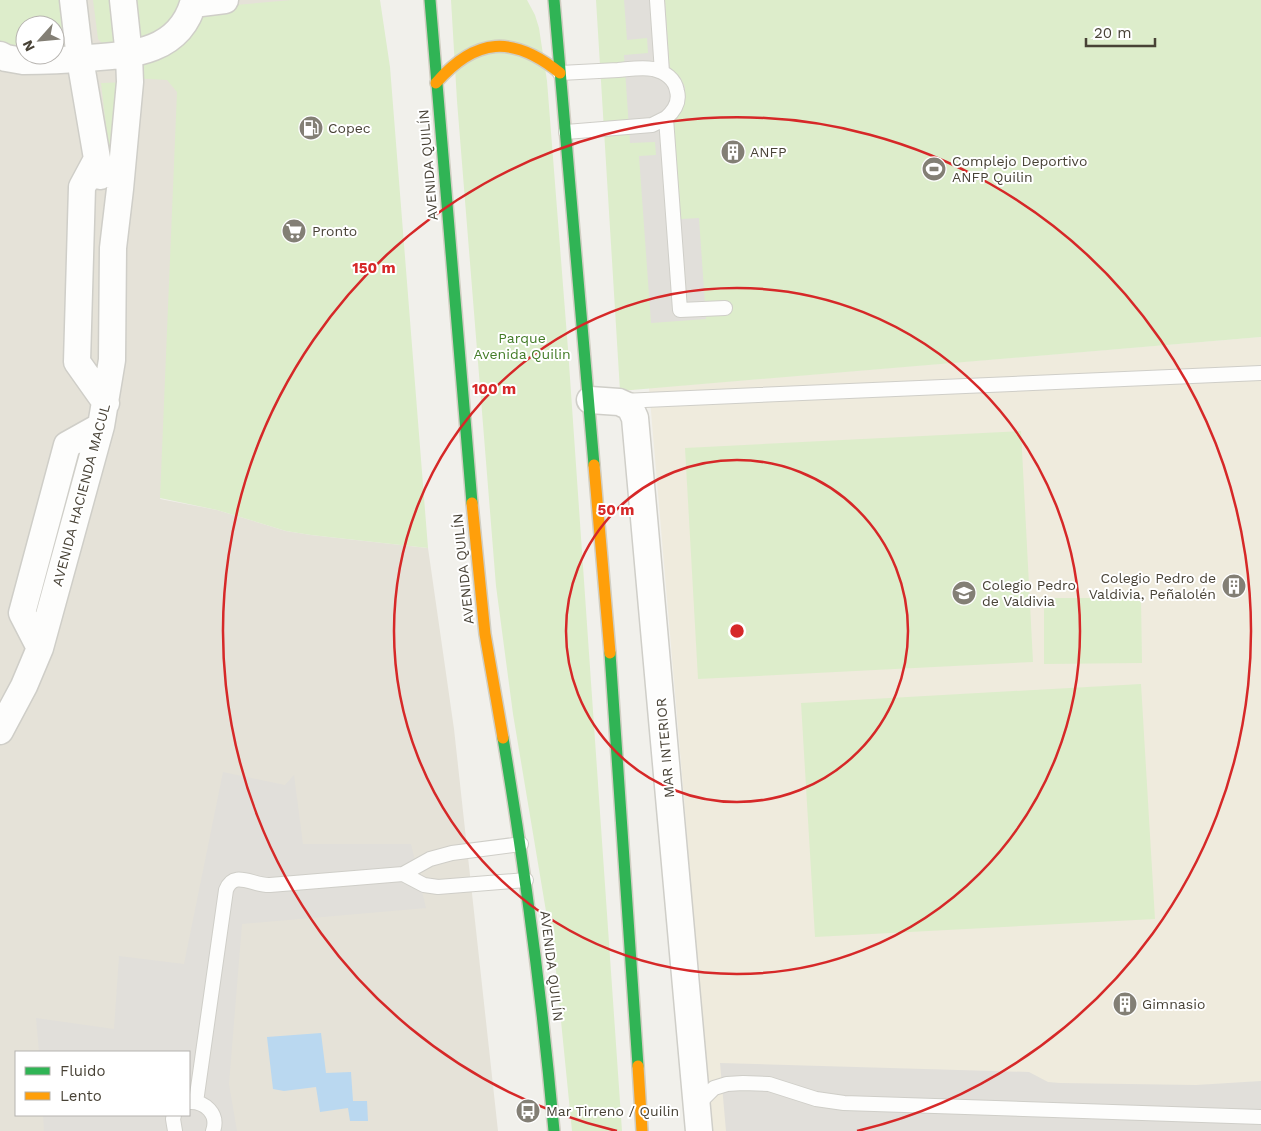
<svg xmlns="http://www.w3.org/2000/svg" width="1261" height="1131" font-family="'Work Sans',sans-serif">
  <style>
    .residential { fill: #e5e2d8; fill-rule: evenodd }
    .education { fill: #efebdd }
    .green { fill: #ddedcb }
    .parking { fill: #e1dfda }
    .water { fill: #bad8f0 }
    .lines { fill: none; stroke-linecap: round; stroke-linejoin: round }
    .lane-casing { stroke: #cfcec8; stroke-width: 16 }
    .street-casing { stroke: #cfcec8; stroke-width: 29 }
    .fast-casing { stroke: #d1cec2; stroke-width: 14 }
    .slow-casing { stroke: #d1cec2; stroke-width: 14 }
    .lane { stroke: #fdfdfc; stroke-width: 14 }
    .street { stroke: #fdfdfc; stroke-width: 26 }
    .fast { stroke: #30b455; stroke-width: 11 }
    .slow { stroke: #ff9f0a; stroke-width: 11 }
    .ring { fill: none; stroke: #d62828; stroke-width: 2.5 }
    .labels { text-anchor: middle; stroke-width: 4; stroke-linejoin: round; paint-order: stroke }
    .poi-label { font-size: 14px; fill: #484236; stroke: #fff; text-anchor: start }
    .street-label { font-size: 14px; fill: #484236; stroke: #fff }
    .park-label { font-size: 14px; fill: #437c27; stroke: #fff }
    .centre { fill: #d62828; stroke: #fff; stroke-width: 2.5 }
    .ring-label { font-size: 15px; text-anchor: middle; font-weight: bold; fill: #d62828; stroke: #fff; stroke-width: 4; stroke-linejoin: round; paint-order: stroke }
  </style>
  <rect width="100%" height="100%" fill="#f1f0eb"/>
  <path class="residential" d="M0 0H380L160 499 217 510 286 531 311 535 428 548 454 729 498 1131H0ZM25 25H55V55H25ZM16 1052H189V1115H16Z"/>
  <path class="education" d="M1261 337V1131H710L684 798 649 388Z"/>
  <path class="green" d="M0 0H65L67 47 55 49V25H25V50L0 43Z
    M93 0H118L122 28 113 46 104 45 98 39Z
    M134 0H190L155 40 139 38Z
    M292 0H380L390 67 428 548 311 535 286 531 217 510 160 498 177 92 167 80 130 78 201 8Z
    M451 0H527L535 15 539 28 547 81 568 349 622 1131H572L556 971 513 714 496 586 457 101Z
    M596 0H1261V337L620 391Z
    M130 82 114 194 101 83Z
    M1021 431 1033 662 698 679 685 448Z
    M1141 598 1142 663 1044 664V598Z
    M1141 684 1155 919 815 937 801 703Z"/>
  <path class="parking" d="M624 0H665L670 72 680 77 685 87V97L683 107 673 116 681 219 699 218 706 319 651 323 639 156 656 155 655 142 630 143 624 55 648 53 647 38 627 40Z
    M223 772 285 785 294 775 303 844H411L426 908 242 924 229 1084 237 1131H44L43 1115H189V1052H39L36 1018 114 1029 119 956 184 964Z
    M720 1063 1029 1072 1048 1082 1060 1083 1196 1085 1261 1081V1131H726Z"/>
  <path class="water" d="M321 1033 326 1073 351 1072 353 1101H367L368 1121H350L348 1108 320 1112 316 1087 284 1091 273 1089 267 1037Z"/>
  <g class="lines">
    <defs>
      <path id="lane" d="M657 0 662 72
        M560 73C580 72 599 71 618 70 630 69 642 67 653 69 665 72 675 79 677 91 680 102 674 111 666 118L680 310 725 308
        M566 132 652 125 666 118
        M622 401 1261 373
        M403 874 424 885 438 887 526 880
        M189 1102C205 1101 219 1114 213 1131
        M196 1102 226 890C234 869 253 886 270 885L403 874 430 859 452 853 521 844
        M697 1105 714 1088 727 1084 743 1083 769 1084 816 1099 844 1103 1261 1117
        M174 1115 173 1119 175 1131"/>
      <path id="street" d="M73 0 80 59 100 176
        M193 4 225 0
        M0 55 6 58 23 61C45 61 67 60 88 58 133 55 181 52 194 0
        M97 159 82 187 77 362 106 403
        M590 400 619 402 630 407 635 418 699 1131
        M40 648 22 613 67 445 101 426
        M0 731 24 686 40 648 101 426 112 360 113 248 120 189 130 82 129 56 123 0"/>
      <path id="fast" d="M430 0 472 503
        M554 0 594 465
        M610 653 638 1066
        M503 738C525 868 542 999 554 1131"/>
      <path id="slow" d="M436 83C476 37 513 35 560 73
        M594 465 610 653
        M472 503 485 634 503 738
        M638 1066 642 1131"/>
    </defs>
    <use href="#lane" class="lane-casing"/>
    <use href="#street" class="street-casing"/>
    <use href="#fast" class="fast-casing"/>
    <use href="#slow" class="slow-casing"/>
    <use href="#lane" class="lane"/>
    <use href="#street" class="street"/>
    <use href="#fast" class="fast"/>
    <use href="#slow" class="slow"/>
  </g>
  <g class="ring">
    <circle cx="737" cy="631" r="171"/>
    <circle cx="737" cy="631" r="343"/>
    <path d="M617 1131A514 514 0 1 1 857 1131"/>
  </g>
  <defs>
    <symbol id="fuel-disc" viewBox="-11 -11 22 22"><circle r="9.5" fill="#837f75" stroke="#fff"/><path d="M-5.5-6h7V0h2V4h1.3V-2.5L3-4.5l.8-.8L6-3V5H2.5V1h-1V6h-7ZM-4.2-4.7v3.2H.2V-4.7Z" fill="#fff"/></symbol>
    <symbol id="building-disc" viewBox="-11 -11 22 22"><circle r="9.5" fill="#837f75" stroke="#fff"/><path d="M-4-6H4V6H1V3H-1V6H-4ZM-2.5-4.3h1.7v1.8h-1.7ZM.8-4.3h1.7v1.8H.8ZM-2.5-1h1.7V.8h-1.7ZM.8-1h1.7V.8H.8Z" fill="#fff"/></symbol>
    <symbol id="stadium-disc" viewBox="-11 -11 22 22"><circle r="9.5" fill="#837f75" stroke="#fff"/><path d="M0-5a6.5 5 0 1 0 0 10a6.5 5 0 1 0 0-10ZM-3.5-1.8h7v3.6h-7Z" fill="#fff"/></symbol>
    <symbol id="supermarket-disc" viewBox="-11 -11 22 22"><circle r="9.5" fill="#837f75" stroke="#fff"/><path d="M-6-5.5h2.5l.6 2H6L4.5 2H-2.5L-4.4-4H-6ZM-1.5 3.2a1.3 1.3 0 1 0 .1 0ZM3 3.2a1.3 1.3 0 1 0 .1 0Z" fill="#fff"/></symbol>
    <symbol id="school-disc" viewBox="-11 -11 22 22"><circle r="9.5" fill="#837f75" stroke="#fff"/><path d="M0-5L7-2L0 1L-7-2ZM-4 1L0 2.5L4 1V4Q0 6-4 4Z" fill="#fff"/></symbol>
    <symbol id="bus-disc" viewBox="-11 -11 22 22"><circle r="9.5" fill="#837f75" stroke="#fff"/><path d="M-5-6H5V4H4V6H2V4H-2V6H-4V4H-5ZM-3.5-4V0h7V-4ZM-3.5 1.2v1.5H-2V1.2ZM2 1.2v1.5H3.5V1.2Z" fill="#fff"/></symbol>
  </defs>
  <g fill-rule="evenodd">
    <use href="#fuel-disc" x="297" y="114" width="28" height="28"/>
    <use href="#building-disc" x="719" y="138" width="28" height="28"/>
    <use href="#stadium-disc" x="920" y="155" width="28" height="28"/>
    <use href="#supermarket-disc" x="280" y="217" width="28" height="28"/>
    <use href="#building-disc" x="1220" y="572" width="28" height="28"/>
    <use href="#school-disc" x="950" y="579" width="28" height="28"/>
    <use href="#building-disc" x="1111" y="990" width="28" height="28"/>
    <use href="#bus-disc" x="514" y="1097" width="28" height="28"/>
  </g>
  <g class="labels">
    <g class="poi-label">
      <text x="328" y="133">Copec</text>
      <text x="750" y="157">ANFP</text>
      <text x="952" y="166">Complejo Deportivo<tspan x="952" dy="16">ANFP Quilin</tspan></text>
      <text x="312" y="236">Pronto</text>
      <text x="1216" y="583" text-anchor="end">Colegio Pedro de<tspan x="1216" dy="16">Valdivia, Peñalolén</tspan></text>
      <text x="982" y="590">Colegio Pedro<tspan x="982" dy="16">de Valdivia</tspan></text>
      <text x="1142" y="1009">Gimnasio</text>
      <text x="546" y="1116">Mar Tirreno / Quilin</text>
    </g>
    <g class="street-label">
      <text transform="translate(428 165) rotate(-95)" y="5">AVENIDA QUILÍN</text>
      <text transform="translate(81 495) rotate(-75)" y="5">AVENIDA HACIENDA MACUL</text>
      <text transform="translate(463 569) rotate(-96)" y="5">AVENIDA QUILÍN</text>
      <text transform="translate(665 748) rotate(-95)" y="5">MAR INTERIOR</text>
      <text transform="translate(552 966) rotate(83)" y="5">AVENIDA QUILÍN</text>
    </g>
    <g class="park-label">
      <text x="522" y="343">Parque<tspan x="522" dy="16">Avenida Quilin</tspan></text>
    </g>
  </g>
  <circle cx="737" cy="631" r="8" class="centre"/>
  <g class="ring-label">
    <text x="374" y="273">150 m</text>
    <text x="494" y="394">100 m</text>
    <text x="616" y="515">50 m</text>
  </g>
  <rect x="15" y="1051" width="175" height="65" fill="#ffffff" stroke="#b6b3af"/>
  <rect x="25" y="1067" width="25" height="8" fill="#30b455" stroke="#b6b3af"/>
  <text x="60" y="1076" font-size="15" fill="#484236">Fluido</text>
  <rect x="25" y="1092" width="25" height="8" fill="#ff9f0a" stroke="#b6b3af"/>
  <text x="60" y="1101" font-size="15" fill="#484236">Lento</text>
  <g transform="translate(40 40) rotate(243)"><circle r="24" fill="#ffffff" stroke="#b6b3af"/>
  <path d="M0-4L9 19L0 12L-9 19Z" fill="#837f75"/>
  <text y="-8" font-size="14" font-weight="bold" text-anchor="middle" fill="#484236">N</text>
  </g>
  <path d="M1086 38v8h69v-8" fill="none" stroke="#484236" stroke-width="2.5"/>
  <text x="1094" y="38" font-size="15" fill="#484236" stroke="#ffffff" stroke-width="4" paint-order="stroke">20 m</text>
</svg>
